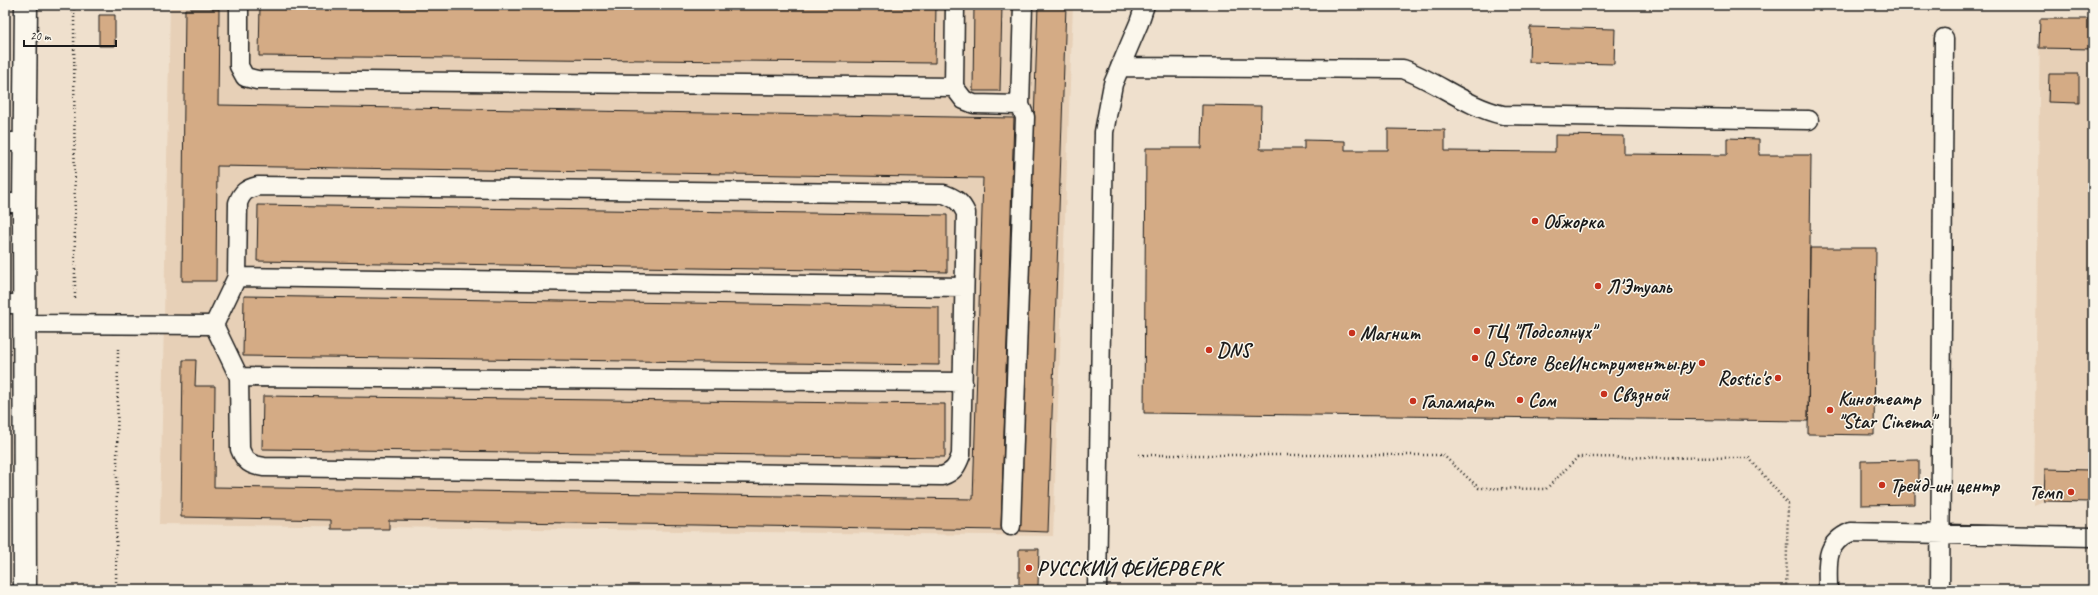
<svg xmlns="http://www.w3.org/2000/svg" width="2098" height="595" font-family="Caveat,sans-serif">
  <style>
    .built { fill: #e7d0b7 }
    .building { fill: #d4ab85; stroke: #1c1c1c }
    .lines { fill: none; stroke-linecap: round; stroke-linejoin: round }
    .service-casing { stroke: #1c1c1c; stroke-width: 21 }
    .secondary-casing { stroke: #1c1c1c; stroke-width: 25 }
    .path { stroke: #1c1c1c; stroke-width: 2.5; stroke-dasharray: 1 3; stroke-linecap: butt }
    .service { stroke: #fbf7ec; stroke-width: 18 }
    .secondary { stroke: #fbf7ec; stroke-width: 22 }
    .poi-dot { fill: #c8321e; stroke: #fbf7ec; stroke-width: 1.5 }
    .labels { text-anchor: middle; stroke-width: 3; stroke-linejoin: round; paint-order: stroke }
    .poi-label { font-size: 20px; font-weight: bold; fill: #1c1c1c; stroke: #fbf7ec; text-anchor: start }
  </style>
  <rect width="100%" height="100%" fill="#efe0cd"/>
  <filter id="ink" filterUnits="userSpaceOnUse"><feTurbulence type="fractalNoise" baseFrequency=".025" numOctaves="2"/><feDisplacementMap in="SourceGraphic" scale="8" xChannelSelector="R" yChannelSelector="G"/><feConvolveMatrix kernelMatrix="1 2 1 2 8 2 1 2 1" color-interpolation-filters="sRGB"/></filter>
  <g filter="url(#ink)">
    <path class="built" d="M170 5H1073L1053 536 160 524Z
      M2040 19H2093V505L2089 502 2044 501 2034 505Z"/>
    <path class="building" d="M260 5H936L935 63 259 56Z
      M974 5H1002L1000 91H973Z
      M1038 5H1066L1048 532 1020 531Z
      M185 9H219L218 105 1014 118 1001 530 389 520V529H331V520L181 517 183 360H196L195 386H215L214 487 973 499 983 178 217 166 216 281H182Z
      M99 15H115V46H99Z
      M2040 19H2093V49L2039 48Z
      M1530 27 1615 29 1614 64 1529 62Z
      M2049 74H2079V103L2048 102Z
      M2091 88H2093V102H2091Z
      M1202 105 1261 106 1260 149H1304V140L1345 141V150H1388V129L1445 130V151L1555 152V135L1624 136V154L1727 155V138L1759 139V155H1811L1808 421 1144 413 1146 148H1201Z
      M258 205 947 215V272L257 261Z
      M1810 248H1876L1874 435 1808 434Z
      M244 296 939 307V365L243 356Z
      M263 396 945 404V457L262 449Z
      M1919 460V485H1915V504L1861 505V461Z
      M2045 469 2090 470V502L2044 501Z
      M1019 549H1039L1038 586H1019Z
      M2089 565 2093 566V577H2089Z"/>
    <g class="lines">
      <defs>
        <path id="service" d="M239 5V66L245 77 257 80 954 87
          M955 5 954 87 964 100 974 104 1020 105 1023 5
          M1120 67 1403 69C1438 82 1467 107 1503 115L1809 120
          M5 142H24
          M258 186 944 194C955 198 961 202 966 213L961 455C957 466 954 472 942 476L264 467C250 465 245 462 240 449L239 377 214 325 237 277 238 203C242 192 246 189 258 186Z
          M5 203H24
          M237 277 964 287
          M5 304H24
          M24 324 214 325
          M239 377 963 382
          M1011 526 1025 117 1020 105
          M1097 590 1104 132 1113 84 1139 23 1145 5
          M1828 590C1828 564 1823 544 1851 532L2093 537
          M1940 590 1944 38"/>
        <path id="secondary" d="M25 590 24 203 26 5"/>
      </defs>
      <use href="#service" class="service-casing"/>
      <use href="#secondary" class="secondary-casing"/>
      <path class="path" d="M74 5 75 298
        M1139 455H1443L1479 488 1546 489 1578 457 1749 458 1788 504 1786 590
        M116 590 118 349"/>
      <use href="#service" class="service"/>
      <use href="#secondary" class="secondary"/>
    </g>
  </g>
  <g class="poi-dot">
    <circle cx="1535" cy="221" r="4"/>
    <circle cx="1598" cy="286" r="4"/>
    <circle cx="1477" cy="331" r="4"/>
    <circle cx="1352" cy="333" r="4"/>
    <circle cx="1209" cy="350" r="4"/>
    <circle cx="1475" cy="358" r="4"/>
    <circle cx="1702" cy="363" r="4"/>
    <circle cx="1778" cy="378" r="4"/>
    <circle cx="1604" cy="394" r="4"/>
    <circle cx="1520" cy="400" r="4"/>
    <circle cx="1413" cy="401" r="4"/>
    <circle cx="1830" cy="410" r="4"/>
    <circle cx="1882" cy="485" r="4"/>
    <circle cx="2071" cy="492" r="4"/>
    <circle cx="1029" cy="568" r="4"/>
  </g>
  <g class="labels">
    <g class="poi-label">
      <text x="1543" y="228">Обжорка</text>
      <text x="1606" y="293">Л'Этуаль</text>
      <text x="1485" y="338">ТЦ "Подсолнух"</text>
      <text x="1360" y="340">Магнит</text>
      <text x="1217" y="357">DNS</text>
      <text x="1483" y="365">Q Store</text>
      <text x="1694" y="370" text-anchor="end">ВсеИнструменты.ру</text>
      <text x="1770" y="385" text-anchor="end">Rostic's</text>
      <text x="1612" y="401">Связной</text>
      <text x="1838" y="405">Кинотеатр<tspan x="1838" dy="23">"Star Cinema"</tspan></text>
      <text x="1528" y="407">Сом</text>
      <text x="1421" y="408">Галамарт</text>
      <text x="1890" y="492">Трейд-ин центр</text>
      <text x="2063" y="499" text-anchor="end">Темп</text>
      <text x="1037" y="575">РУССКИЙ ФЕЙЕРВЕРК</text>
    </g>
  </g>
  <rect width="2098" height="595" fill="none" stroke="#fbf7ec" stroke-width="20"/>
  <rect x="10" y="10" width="2078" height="575" fill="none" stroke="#1c1c1c" stroke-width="1.5" filter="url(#ink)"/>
  <path d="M24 40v6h92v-6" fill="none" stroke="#1c1c1c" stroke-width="2"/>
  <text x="30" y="40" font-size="12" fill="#1c1c1c" stroke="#fbf7ec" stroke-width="3" paint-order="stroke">20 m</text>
</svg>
